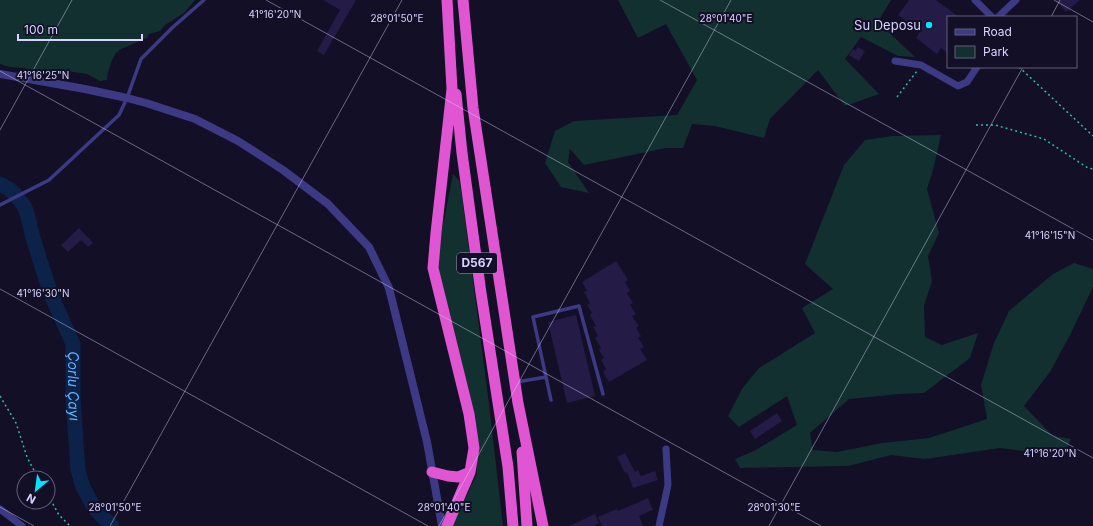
<svg xmlns="http://www.w3.org/2000/svg" width="1093" height="526" font-family="Inter,sans-serif">
  <style>
    .green { fill: #12302f }
    .lines { fill: none; stroke-linecap: round; stroke-linejoin: round }
    .river { stroke: #0c2248; stroke-width: 15 }
    .building { fill: #241b47 }
    .path { stroke: #2fb8b0; stroke-width: 1.5; stroke-dasharray: 2 3; stroke-linecap: butt }
    .service { stroke: #3d3a85; stroke-width: 3.5 }
    .minor { stroke: #3d3a85; stroke-width: 7 }
    .tertiary { stroke: #3d3a85; stroke-width: 8 }
    .trunk { stroke: #e055d1; stroke-width: 11 }
    .ticks { fill: none; stroke: #d9d4ff; stroke-width: 1; stroke-opacity: 0.45 }
    .poi-dot { fill: #00e5ff; stroke: #130f26; stroke-width: 1.5 }
    .labels { text-anchor: middle; stroke-width: 4; stroke-linejoin: round; paint-order: stroke }
    .shield { fill: #130f26; stroke: #9e99be; stroke-width: 1 }
    .shield-label { font-size: 12px; font-weight: bold; fill: #d9d4ff }
    .poi-label { font-size: 13px; fill: #d9d4ff; stroke: #130f26; text-anchor: end }
    .water-label { font-size: 14px; font-style: italic; fill: #62b6ff; stroke: #130f26 }
    .ticks-label { font-size: 10px; text-anchor: middle; fill: #d9d4ff; stroke: #130f26; stroke-width: 4; stroke-linejoin: round; paint-order: stroke }
  </style>
  <rect width="100%" height="100%" fill="#130f26"/>
  <path class="green" d="M0 0H195L184 13 165 25 160 31 149 34 147 38 121 49 116 53 112 60 108 72 107 80 100 81 87 74 74 72 55 70 38 72 24 68 10 67 0 64Z
    M618 0H891L879 20 881 25 915 57 898 56 861 37 845 59 879 94 845 106 818 70 770 119 764 138 715 126 692 124 683 148H666L584 165 570 149 568 162 589 193 561 187 545 163 555 131 574 121 677 115 697 80 666 24 638 38Z
    M941 135 933 170 927 189 939 233 928 256 932 281 924 306 925 337 942 345 978 333 970 358 924 393 899 394 849 399 810 433 813 450 837 452 882 443 929 438 987 419 981 385 994 343 1009 311 1053 274 1074 263 1093 269V287L1070 335 1050 372 1024 406 1053 436 1071 439 1064 456 1000 448 925 459 891 455 848 466 740 468 735 459 754 451 797 425 787 396 739 427 728 416 742 389 759 368 815 333 802 308 833 289 805 264 844 165 865 140 892 136Z
    M453 174 459 180 462 196 489 404 503 526H453V524L477 474 476 453 438 276V251Z"/>
  <g class="lines">
    <path class="river" id="s1" d="M0 184 9 189 15 194 24 206 27 213 33 238 44 273 52 297 73 344V398L78 470 83 487 91 502 96 510 112 526"/>
  </g>
  <path class="building" d="M323 0H356L324 55 317 51 340 10Z
    M909 0H936L959 17H948V53L941 48 937 54 916 38 920 32 898 15Z
    M1056 0H1080L1066 12Z
    M858 47 865 51 859 61 849 55 853 49 855 51Z
    M79 228 93 243 88 247 81 240 68 252 61 245Z
    M616 261 628 280 625 282 630 291 627 293 633 303 630 305 636 314 632 316 639 326 636 328 641 336 638 338 644 347 640 349 647 360 609 382 603 372 606 369 601 360 604 358 599 350 601 348 595 338 598 336 593 327 596 326 590 315 592 313 587 305 590 303 584 292 587 291 582 282Z
    M576 315 595 396 567 403 548 322Z
    M777 413 782 421 755 439 750 431Z
    M625 453 635 472 638 470 641 476 655 471 658 480 633 488 627 472 625 473 617 457Z
    M648 498 653 510 639 516 643 526H602L598 517 617 509 618 511Z
    M595 514 599 523 594 526H569Z"/>
  <g class="lines">
    <path class="path" d="M1019 67 1093 136
      M897 97 917 71
      M976 125H995L1044 139 1088 168 1093 169
      M0 396 16 423 27 457 38 478
      M48 495 59 515 70 526"/>
    <path class="service" d="M0 205 49 180 119 115 127 98 141 59 173 27 204 0
      M517 382 546 377
      M551 400 533 317 579 306 603 394"/>
    <path class="minor" d="M975 0 992 17
      M998 17 1016 0
      M895 61 921 65 958 86 967 82 977 67
      M0 509 22 526
      M659 526 668 485 666 449"/>
    <path class="tertiary" d="M0 74 85 89 127 98 146 103 195 119 238 141 283 170 328 204 369 247 389 288 427 442 442 526"/>
    <path class="trunk" d="M447 0 452 89 436 233 433 268 469 414 474 448 470 472 447 526
      M463 0 473 108 518 403 543 526
      M456 94 462 153 481 293 508 467 513 526
      M522 452 527 526
      M432 472 448 476 458 477 470 472"/>
  </g>
  <path class="ticks" d="M266 0 1093 458M660 0 1093 240M1054 0 1093 22M1051 17 1060 0M0 71 821 526M0 130 72 0M0 289 428 526M0 507 34 526M110 526 402 0M439 526 731 0M769 526 1023 67"/>
  <circle class="poi-dot" cx="929" cy="25" r="4"/>
  <g class="labels">
    <rect class="shield" x="457" y="253" width="40" height="20" rx="3"/>
    <g class="shield-label">
      <text x="477" y="267">D567</text>
    </g>
    <g class="poi-label">
      <text x="921" y="30">Su Deposu</text>
    </g>
    <g class="water-label">
      <text dy="5" stroke="none"><textPath href="#s1" startOffset="222">Çorlu Çayı</textPath></text>
    </g>
  </g>
  <g class="ticks-label">
    <text x="275" y="18">41°16'20"N</text>
    <text x="397" y="22">28°01'50"E</text>
    <text x="726" y="22">28°01'40"E</text>
    <text x="43" y="79">41°16'25"N</text>
    <text x="1050" y="239">41°16'15"N</text>
    <text x="43" y="297">41°16'30"N</text>
    <text x="1050" y="457">41°16'20"N</text>
    <text x="115" y="511">28°01'50"E</text>
    <text x="444" y="511">28°01'40"E</text>
    <text x="774" y="511">28°01'30"E</text>
  </g>
  <rect x="947" y="16" width="130" height="52" fill="#130f26" stroke="#625e7d"/>
  <rect x="955" y="29" width="20" height="6" fill="#3d3a85" stroke="#625e7d"/>
  <text x="983" y="36" font-size="12" fill="#d9d4ff">Road</text>
  <rect x="955" y="46" width="20" height="12" fill="#12302f" stroke="#625e7d"/>
  <text x="983" y="56" font-size="12" fill="#d9d4ff">Park</text>
  <g transform="translate(36 490) rotate(209)"><circle r="19" fill="#130f26" stroke="#625e7d"/>
  <path d="M0-3L7 15L0 10L-7 15Z" fill="#00e5ff"/>
  <text y="-6" font-size="11" font-weight="bold" text-anchor="middle" fill="#d9d4ff">N</text>
  </g>
  <path d="M18 34v6h124v-6" fill="none" stroke="#d9d4ff" stroke-width="2"/>
  <text x="24" y="34" font-size="12" fill="#d9d4ff" stroke="#130f26" stroke-width="3" paint-order="stroke">100 m</text>
</svg>
